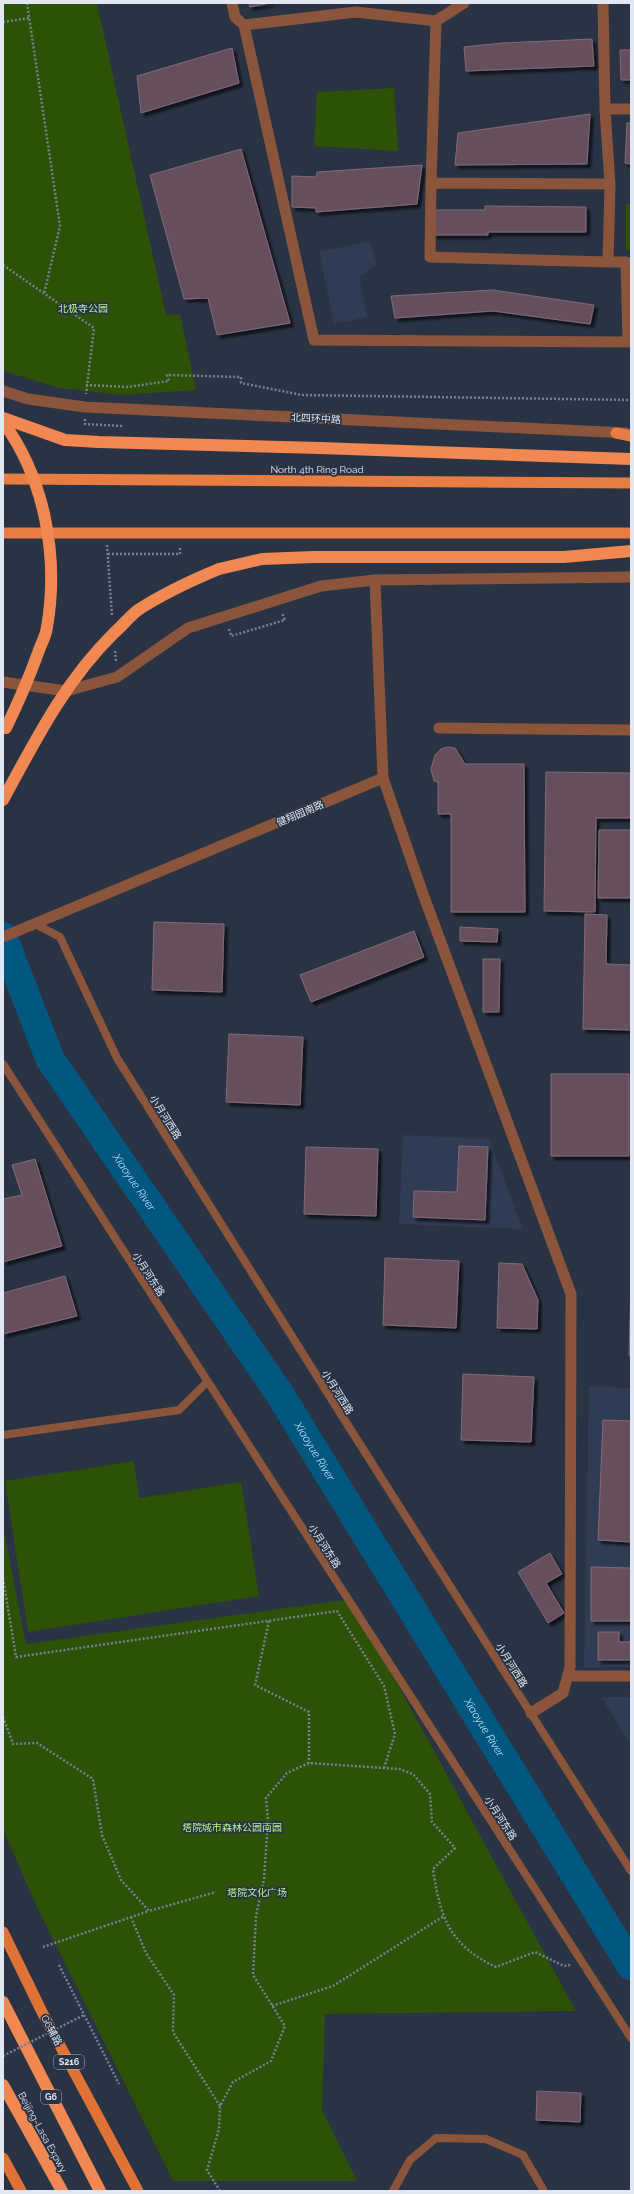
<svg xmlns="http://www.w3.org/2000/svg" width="634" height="2194" font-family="Raleway,'Noto Sans SC',sans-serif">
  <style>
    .built { fill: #303c54 }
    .green { fill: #2c5107 }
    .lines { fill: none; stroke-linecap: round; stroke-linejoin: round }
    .river { stroke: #025781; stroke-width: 29 }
    .building { fill: #66505c; stroke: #816a76; filter: url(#shadow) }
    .path { stroke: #78808f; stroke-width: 2.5; stroke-dasharray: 2 2; stroke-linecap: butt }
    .service { stroke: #8b553b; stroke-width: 8 }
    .minor { stroke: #8b553b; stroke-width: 11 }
    .tertiary { stroke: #8b553b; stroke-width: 11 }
    .primary { stroke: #e07236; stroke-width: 11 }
    .trunk { stroke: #e87d44; stroke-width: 11 }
    .motorway { stroke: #f18852; stroke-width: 12 }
    .path-bridge { stroke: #78808f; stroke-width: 2.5; stroke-dasharray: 2 2; stroke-linecap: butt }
    .motorway-bridge { stroke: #f18852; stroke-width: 12 }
    .labels { text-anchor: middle; stroke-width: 3.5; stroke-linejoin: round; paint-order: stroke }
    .shield { fill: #293344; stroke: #aab1be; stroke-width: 1 }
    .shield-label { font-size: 9px; font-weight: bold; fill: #e1e7f3 }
    .park-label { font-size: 10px; fill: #b4f388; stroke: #293344 }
    .street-label { font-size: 10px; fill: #e1e7f3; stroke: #293344 }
    .water-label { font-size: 11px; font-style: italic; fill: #b0daf8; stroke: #293344 }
  </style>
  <defs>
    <filter id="shadow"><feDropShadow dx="3.5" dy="3.5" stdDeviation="1" flood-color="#0009"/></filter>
  </defs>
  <rect width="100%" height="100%" fill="#293344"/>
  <path class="built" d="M370 241 377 265 359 276 367 317 334 324 319 252Z
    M403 1135 489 1139 523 1229 399 1224Z
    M589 1386 631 1388V1667H584Z
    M601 1697H631V1745Z"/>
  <path class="green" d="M3 3H97L166 315 180 314 196 390 122 395 59 388 3 371Z
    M394 88 398 151 314 146 317 92Z
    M626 204H631V250H626Z
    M134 1461 139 1498 241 1482 259 1596 28 1632 5 1481Z
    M3 1526 26 1644 351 1599 576 2011 325 2014 322 2110 357 2181H173L37 1907 3 1830Z"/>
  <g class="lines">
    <path class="river" id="s1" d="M3 937 50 1059 279 1393 631 1966"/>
  </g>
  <path class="building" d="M249 3H271L250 7Z
    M592 39 594 66 466 71 464 47 502 43Z
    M232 48 239 83 141 113 137 76Z
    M620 50H631V80H621Z
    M590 114 587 164 455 165 458 133Z
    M627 123H631V164L625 163Z
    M241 149 290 323 217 335 208 298 184 299 150 175Z
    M422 165 417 204 316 212V208L292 207V176L316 177 317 172Z
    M485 206 586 207V232H488V235H433V210H485Z
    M493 290 594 305 590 324 493 311 395 318 391 296Z
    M448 747 455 748 465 764H524L525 912H451V814H438V782L434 781 431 769 435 755 441 749Z
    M546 772 631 773V818H596L595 912 544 911Z
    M599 830H631V898H598Z
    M585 914 607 915 606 964 631 965V1030L583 1029Z
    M154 922 224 924 222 992 152 990Z
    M460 927 498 929 497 942 460 941Z
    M414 931 424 957 311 1002 300 975Z
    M483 959H500L499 1012H483Z
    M229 1034 303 1037 300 1105 226 1102Z
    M551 1074H629V1156H551Z
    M459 1146 488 1147 485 1220 413 1217 414 1191 457 1192Z
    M306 1147 378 1149 376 1216 304 1214Z
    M35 1159 62 1246 3 1262V1199L22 1195 12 1165Z
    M385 1258 459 1261 456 1328 383 1325Z
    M499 1263 522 1264 538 1300 537 1329 497 1328Z
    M65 1276 77 1316 3 1334V1293Z
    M631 1280V1356H629Z
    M463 1374 534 1377 531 1442 461 1440Z
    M603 1420 631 1421V1542L598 1540Z
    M550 1553 562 1574 546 1583 564 1613 548 1623 518 1572Z
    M591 1567 631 1568V1621H591Z
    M598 1632H619V1642H631V1660H598Z
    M537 2091 581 2093 580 2122 536 2120Z"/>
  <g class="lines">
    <path class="path" d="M27 3 60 226 44 294
      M3 22 29 18
      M3 265 94 328 86 394
      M86 385 128 387 169 381 167 375 241 377V383L302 395 631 400
      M85 419V424L122 426
      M107 545 112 616
      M108 554H180V546
      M229 629 231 636 285 620 282 613
      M115 651 116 662
      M3 1578 16 1657 337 1611 384 1686 395 1734 384 1768
      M269 1621 255 1685 309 1712V1763
      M3 1717 13 1744 37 1743 93 1779 102 1835 121 1880 149 1911 216 1892
      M131 1917 146 1953 174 1995 173 2032 220 2106
      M43 1947 149 1911
      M59 1965 119 2084
      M272 2006 333 1986 444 1916
      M220 2191 207 2170 219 2129 220 2106 233 2082 271 2061 285 2026 253 1975 256 1916 264 1879 268 1820 266 1798 287 1773 309 1763 399 1769 413 1774 430 1794 432 1822 455 1848 433 1869C440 1917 449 1945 496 1967L535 1952 564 1966 570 1965"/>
    <path class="service" d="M35 924 60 937 117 1058 342 1416 631 1871
      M3 1064 631 2038
      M3 1435 179 1410 207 1382
      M393 2191 410 2160 436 2138 486 2139 523 2155 544 2191"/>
    <path class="minor" d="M232 3 235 17 244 25 314 340 631 342
      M603 3 605 109 610 184 608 262H626L628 342
      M436 21 464 3
      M244 25 356 12 436 21 431 183 430 257 608 262
      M605 109H631
      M431 183 610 184
      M375 580 383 778 423 894 571 1294 570 1667 563 1693 531 1713
      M439 728 631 730
      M3 937 383 778
      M568 1676H631"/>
    <path class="tertiary" d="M3 391 28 399 85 407 626 433
      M3 682 66 691 117 677 188 628 321 586 375 580 631 577"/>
    <path class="primary" d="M3 1932 42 2012 138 2191
      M3 2158 21 2191"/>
    <path class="trunk" d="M616 433 631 436
      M3 479 631 483
      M3 533H631"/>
    <path class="motorway" d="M320 448 631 459
      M219 569 262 559 313 557H564L631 551
      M3 2002 100 2191
      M3 2085 62 2191"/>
    <path class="path-bridge" d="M3 2056 84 2015"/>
    <path class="motorway-bridge" d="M3 418 65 440 99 442 320 448
      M3 422C45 479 59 557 47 627 46 636 41 644 38 653 29 678 18 703 6 728
      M3 800C35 741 65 681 114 633 122 626 129 617 138 610 164 593 190 581 219 569"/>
  </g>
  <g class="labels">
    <g class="shield">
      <rect x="54" y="2055" width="30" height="14" rx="3"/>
      <rect x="41" y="2090" width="20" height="14" rx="3"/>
    </g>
    <g class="shield-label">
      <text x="69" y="2065">S216</text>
      <text x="51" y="2100">G6</text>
    </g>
    <g class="park-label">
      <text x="83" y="312">北极寺公园</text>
      <text x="232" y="1831">塔院城市森林公园南园</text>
      <text x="257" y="1896">塔院文化广场</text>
    </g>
    <g class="street-label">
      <text transform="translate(316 418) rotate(3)" y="4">北四环中路</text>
      <text x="317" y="473">North 4th Ring Road</text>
      <text transform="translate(300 813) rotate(-23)" y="4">健翔园南路</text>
      <text transform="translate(166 1117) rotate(58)" y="4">小月河西路</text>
      <text transform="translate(149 1274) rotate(57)" y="4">小月河东路</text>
      <text transform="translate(338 1392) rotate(58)" y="4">小月河西路</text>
      <text transform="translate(325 1546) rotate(57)" y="4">小月河东路</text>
      <text transform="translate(512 1665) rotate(58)" y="4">小月河西路</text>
      <text transform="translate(501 1818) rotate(57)" y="4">小月河东路</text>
      <text transform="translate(52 2030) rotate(62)" y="4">G6辅路</text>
      <text transform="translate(43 2132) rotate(61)" y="4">Beijing-Lasa Expwy</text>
    </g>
    <g class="water-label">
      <text dy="4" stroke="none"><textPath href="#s1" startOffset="280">Xiaoyue River</textPath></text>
      <text dy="4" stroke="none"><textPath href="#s1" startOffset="604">Xiaoyue River</textPath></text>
      <text dy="4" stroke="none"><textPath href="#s1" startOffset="928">Xiaoyue River</textPath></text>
    </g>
  </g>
  <rect width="634" height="2194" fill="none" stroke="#e1e7f3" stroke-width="8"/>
</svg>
